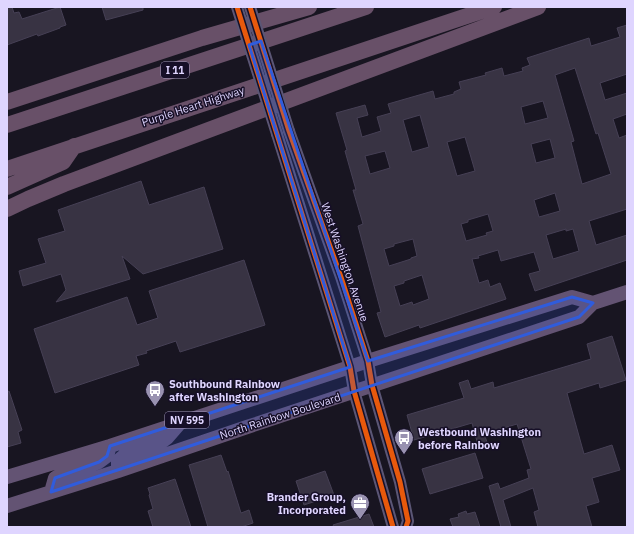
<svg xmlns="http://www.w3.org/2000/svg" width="634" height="534" font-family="'IBM Plex Sans',sans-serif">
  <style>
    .building { fill: #383343; stroke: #464055; fill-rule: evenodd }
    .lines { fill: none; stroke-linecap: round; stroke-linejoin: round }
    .secondary { stroke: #5b5675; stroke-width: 12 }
    .primary { stroke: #635373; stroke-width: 14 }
    .motorway { stroke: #685068; stroke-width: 16 }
    .secondary-bridge { stroke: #5b5675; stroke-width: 12 }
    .cycleway-casing { stroke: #160f27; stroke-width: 8 }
    .cycleway { stroke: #e8590c; stroke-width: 5 }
    .marked { fill: #305cdc; fill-opacity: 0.2; stroke: #305cdc; stroke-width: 3; stroke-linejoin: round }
    .labels { text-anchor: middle; stroke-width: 3; stroke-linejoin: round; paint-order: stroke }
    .shield { fill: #160f27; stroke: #a39abe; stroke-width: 1 }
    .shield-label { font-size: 10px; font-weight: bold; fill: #dfd5ff }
    .street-label { font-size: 11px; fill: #dfd5ff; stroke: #160f27 }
    .poi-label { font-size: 11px; font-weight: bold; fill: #dfd5ff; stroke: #160f27; text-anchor: start }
  </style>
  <rect width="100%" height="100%" fill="#181521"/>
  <path class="building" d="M7 7H12L14 13 19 12 22 19 60 7 66 25 60 27V28L38 36 37 34 7 45Z
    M102 7H143V10L106 20Z
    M627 25V74L600 83 605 100 627 93V114L613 119 619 138 627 135V209L589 221 596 245 627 235V260L535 291 529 274 540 271 534 252 501 261 498 250 478 256 479 258 472 259 479 283 488 280 490 287 500 283 506 299 420 328 419 325 385 337 377 313 381 312 358 226 363 224 353 190H356L345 151 347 150 336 113 365 105 368 115 357 118 362 137 381 131 377 117 391 113 388 104 433 91 435 99 454 94V92L461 89 459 82 486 75 485 73 502 68 504 76 523 71 522 68 530 65 527 58 589 38 591 46 620 37 617 28ZM575 68 596 134 598 133 611 174 582 184 571 142 574 141 555 75ZM543 101 548 118 525 124 521 107ZM420 115 429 147 412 152 403 120ZM465 137 475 171 457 176 447 142ZM550 139 555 158 536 163 531 144ZM385 151 390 168 370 174 365 156ZM555 193 560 211 539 217 534 200ZM488 214 493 231 486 233 487 235 466 241 461 224 468 222V220ZM566 229V231L573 229 579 251 553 259 546 235ZM413 239 417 256 411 258V259L389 266 384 249 394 246V244ZM422 275 429 299 413 305 412 302 400 306 394 286 404 283V281Z
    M141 181 149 205 204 187 223 249 143 274 122 256 130 279 56 302 66 290 61 274 23 286 19 271 46 263 38 239 65 231 58 210Z
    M244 260 265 325 180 352 176 341 146 351 147 353 136 356 139 365 55 393 34 329 127 297 137 325 158 318 149 291Z
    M612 336 626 380 600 388 599 383 567 393 584 454 612 445 620 470 592 478 599 502 586 506 592 527H538L534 512 539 510 533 488 503 500 511 527H501L489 486 498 483 500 489 529 478 527 470 531 469 517 424 484 434 487 442 478 445 472 423 414 440 407 415 464 398 459 383 468 380 471 389 493 382 494 388 591 359 587 344Z
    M9 391 22 430 18 432 21 443 7 447V392Z
    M475 453 483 478 430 494 422 469Z
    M221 455 227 472 228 471 241 513 249 510 253 523 241 527H208L189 465Z
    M325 471 334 495 304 505 296 481Z
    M175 479 191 527H153L148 511 153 509 149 495 150 494 148 488Z
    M466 511 467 514 475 512 480 527H453L450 519 459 517 458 514Z
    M369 514 374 527H334L333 525Z"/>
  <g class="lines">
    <path class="secondary" d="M289 131 341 277 368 361 372 385 400 482 408 521 406 527
      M277 134 350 367 354 391 393 527"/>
    <path class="primary" d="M118 471V461L126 454 163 441 167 438 180 423
      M7 477 110 446 368 361 572 297 593 303
      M51 492 55 478 60 475 99 462 107 456 110 446
      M7 506 118 471 247 427 579 317 593 303 627 292"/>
    <path class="motorway" d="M7 102 202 38 309 7
      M7 125 366 7
      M7 169 494 7
      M7 187 63 162 74 146
      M7 209 28 199 64 184 538 7"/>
    <path class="secondary-bridge" d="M237 7 277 134
      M250 7 289 131"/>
    <defs>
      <path id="cycleway" d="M237 7 350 367 354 391 393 527
        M250 7 289 131 341 277 368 361 372 385 400 482 408 521 406 527"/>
    </defs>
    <use href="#cycleway" class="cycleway-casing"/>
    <use href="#cycleway" class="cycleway"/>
  </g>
  <path class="marked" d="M261 41 368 361 572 297 593 303 579 317 51 492 55 478 99 462 107 456 110 446 350 367 249 45Z"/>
  <defs>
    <symbol id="bus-pin" viewBox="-11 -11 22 30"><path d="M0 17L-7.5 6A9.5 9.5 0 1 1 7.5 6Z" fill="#9992b1" stroke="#160f27"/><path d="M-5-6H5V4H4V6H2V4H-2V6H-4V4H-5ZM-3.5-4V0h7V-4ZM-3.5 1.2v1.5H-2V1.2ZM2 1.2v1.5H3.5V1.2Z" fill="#fff"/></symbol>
    <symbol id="office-pin" viewBox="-11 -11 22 30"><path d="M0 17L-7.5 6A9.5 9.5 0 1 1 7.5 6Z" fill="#9992b1" stroke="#160f27"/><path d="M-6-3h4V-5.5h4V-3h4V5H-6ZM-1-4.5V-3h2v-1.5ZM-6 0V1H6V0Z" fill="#fff"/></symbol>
  </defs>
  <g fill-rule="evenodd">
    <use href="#bus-pin" x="144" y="379" width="22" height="30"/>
    <use href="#bus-pin" x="393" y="427" width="22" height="30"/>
    <use href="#office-pin" x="349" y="492" width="22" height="30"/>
  </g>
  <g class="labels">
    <g class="shield">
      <rect x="161" y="62" width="28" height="16" rx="3"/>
      <rect x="165" y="412" width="44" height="16" rx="3"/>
    </g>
    <g class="shield-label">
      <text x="175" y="74">I 11</text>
      <text x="187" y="424">NV 595</text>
    </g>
    <g class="street-label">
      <text transform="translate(193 106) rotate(-18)" y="4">Purple Heart Highway</text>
      <text transform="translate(345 262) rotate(71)" y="4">West Washington Avenue</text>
      <text transform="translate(280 416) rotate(-18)" y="4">North Rainbow Boulevard</text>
    </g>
    <g class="poi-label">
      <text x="169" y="388">Southbound Rainbow<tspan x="169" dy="13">after Washington</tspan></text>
      <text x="418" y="436">Westbound Washington<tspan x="418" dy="13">before Rainbow</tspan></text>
      <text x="346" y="501" text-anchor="end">Brander Group,<tspan x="346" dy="13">Incorporated</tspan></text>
    </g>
  </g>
  <rect width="634" height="534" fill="none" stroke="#dfd5ff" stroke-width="16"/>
</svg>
